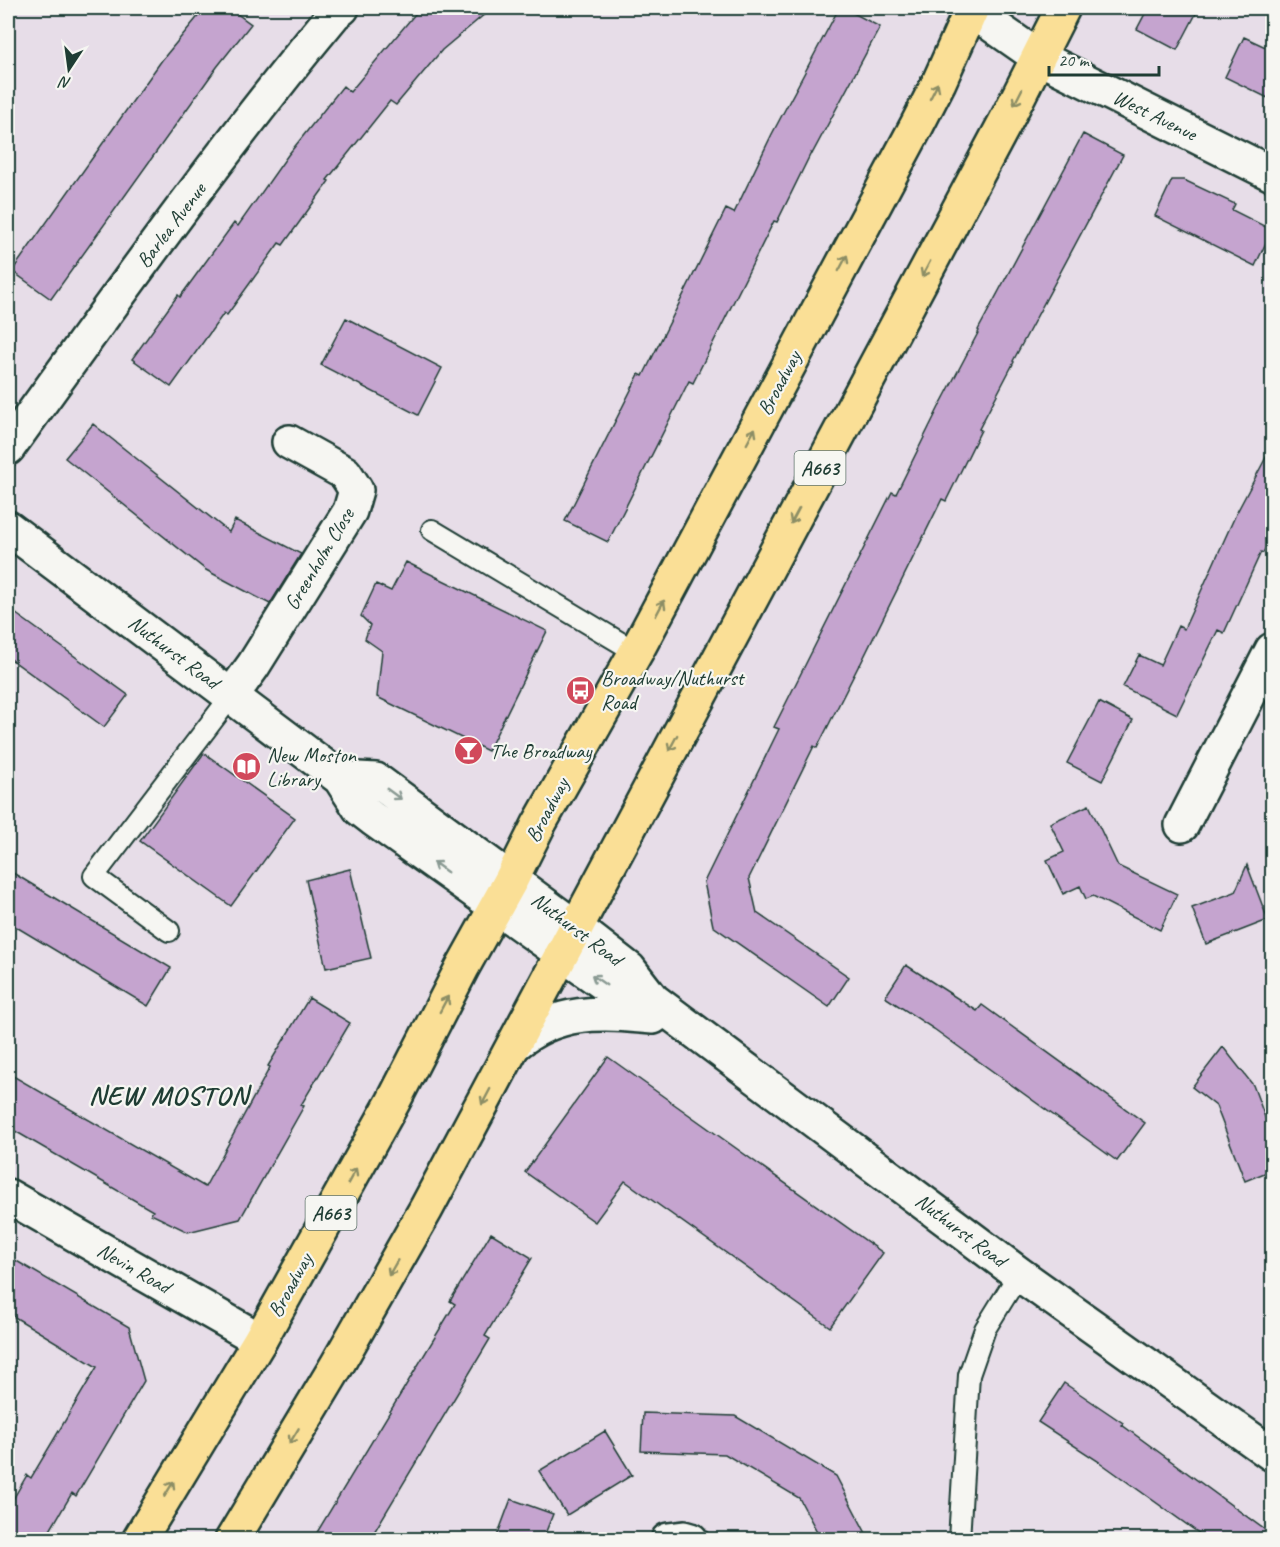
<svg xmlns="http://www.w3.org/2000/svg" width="1280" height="1547" font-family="Caveat,sans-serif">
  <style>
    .building { fill: #c5a4cf; stroke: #1f3d34; stroke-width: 1.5 }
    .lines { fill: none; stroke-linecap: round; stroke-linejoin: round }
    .service-casing { stroke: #1f3d34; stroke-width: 24 }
    .minor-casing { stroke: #1f3d34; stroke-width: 38 }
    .tertiary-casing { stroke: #1f3d34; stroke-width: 38 }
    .trunk-casing { stroke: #1f3d34; stroke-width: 38 }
    .service { stroke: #f6f6f2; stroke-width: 20 }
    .minor { stroke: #f6f6f2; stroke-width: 33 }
    .tertiary { stroke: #f6f6f2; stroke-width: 33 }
    .trunk { stroke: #fadf96; stroke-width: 33 }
    .oneway { stroke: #8c8e65 }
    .oneway2 { stroke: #8a9a93 }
    .labels { text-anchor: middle; stroke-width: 4.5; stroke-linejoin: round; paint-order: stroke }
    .shield { fill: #f6f6f2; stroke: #60746d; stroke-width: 1.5 }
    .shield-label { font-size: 20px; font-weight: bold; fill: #1f3d34 }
    .street-label { font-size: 21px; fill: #1f3d34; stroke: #f6f6f2 }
    .poi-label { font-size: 21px; fill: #1f3d34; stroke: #f6f6f2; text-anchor: start }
    .district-label { font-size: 27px; font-weight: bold; letter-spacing: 1.5px; fill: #1f3d34; stroke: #f6f6f2 }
  </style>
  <rect width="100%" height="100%" fill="#e7dde8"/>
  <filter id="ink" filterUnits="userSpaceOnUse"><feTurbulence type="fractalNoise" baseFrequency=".0167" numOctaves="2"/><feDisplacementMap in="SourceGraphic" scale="12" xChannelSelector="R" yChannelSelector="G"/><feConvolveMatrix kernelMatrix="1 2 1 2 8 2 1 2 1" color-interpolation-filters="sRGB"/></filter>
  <g filter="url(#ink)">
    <path class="building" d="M205 8H229L251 24 217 67 51 299 12 271 162 60Z
      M425 8H492L442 50 396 105 390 101 327 180 329 181 283 245 279 243 227 315 224 313 171 387 132 359 178 295 180 297 234 223 238 226 288 155 343 86 350 92 415 14Z
      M839 8H844L880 27 812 154 811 153 777 222 774 221 693 383 689 381 608 542 565 521 639 374 643 376 726 209 734 213 772 134Z
      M1148 8H1199L1177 50 1137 29Z
      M1244 37 1272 50V100L1225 77Z
      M1083 134 1123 155 1013 361 1014 362 979 429 981 430 946 501 942 499 860 665H859L817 748 814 746 749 878 757 913 849 977 829 1007 713 926 704 882 779 729 774 727 892 492 896 494 938 409 979 331 978 330Z
      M1172 180H1184L1235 204 1232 210 1272 230 1255 266 1155 216Z
      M346 318 442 368 418 415 321 365Z
      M93 424 229 532 235 520 301 554 270 604 206 570 65 458Z
      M1272 446V535L1263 553 1261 552 1224 633 1218 630 1177 714 1123 687 1139 655 1160 665 1178 626 1184 629 1236 514Z
      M406 562 547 631 488 751 377 697 382 651 365 639 370 625 361 616 376 584 391 591Z
      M8 608 128 695 104 727 8 657Z
      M1099 702 1133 720 1102 781 1067 763Z
      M204 753 295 818 231 906 140 841Z
      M1089 805 1118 866 1177 894 1160 930 1093 896 1086 899 1080 886 1063 894 1047 860 1064 852 1050 823Z
      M1247 865 1268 920 1206 944 1192 908 1235 892Z
      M350 869 371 958 326 968 306 880Z
      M8 870 171 968 148 1006 8 922Z
      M906 965 977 1011 982 1005 1145 1123 1117 1161 934 1029 885 997Z
      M309 998 350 1023 301 1105 304 1106 240 1219 188 1232 151 1214 153 1211 8 1127V1073L205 1187 270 1067 268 1066Z
      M1223 1047 1253 1085 1272 1136V1170L1245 1181 1216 1106 1192 1087Z
      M608 1057 883 1253 830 1327 625 1181 595 1222 525 1172Z
      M491 1233 532 1258 485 1336 490 1339 370 1539H313L455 1304 450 1301Z
      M8 1256 129 1327 144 1381 76 1496 72 1493 45 1539H8V1508L27 1475 31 1478 97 1367 8 1313Z
      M1064 1383 1123 1423 1122 1425 1272 1535V1539H1207L1098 1461 1038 1422Z
      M643 1413 735 1416 836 1476 869 1539H821L799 1498 725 1454 641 1451Z
      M605 1431 632 1475 567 1515 539 1471Z
      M511 1499 553 1514 543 1539H496Z"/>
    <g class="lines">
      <defs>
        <path id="service" d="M432 530 636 652
          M169 931 94 876 232 695
          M959 1540 969 1375 985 1329 1019 1274"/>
        <path id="minor" d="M968 8 1038 57 1272 174
          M8 448C114 301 219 153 335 13L342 8
          M232 695 253 666 350 511 356 490 345 473 289 442
          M1182 825 1272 650
          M8 1196 260 1340
          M668 1540 684 1538 691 1540"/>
        <path id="tertiary" d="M8 528 340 778 360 809 373 819 616 992 653 1000
          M340 778 376 780 575 927 629 969 653 1000 1019 1274 1272 1454
          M514 1045C556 1009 600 1012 653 1017"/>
        <path id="trunk" d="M139 1540 260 1340 393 1102 462 968 511 880 539 824 636 652 917 125 939 82 972 8
          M232 1540 337 1365 426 1209 1008 117 1063 8"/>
      </defs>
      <use href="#service" class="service-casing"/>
      <use href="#minor" class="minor-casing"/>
      <use href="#tertiary" class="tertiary-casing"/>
      <use href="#trunk" class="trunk-casing"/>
      <use href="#service" class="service"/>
      <use href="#minor" class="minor"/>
      <use href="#tertiary" class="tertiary"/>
      <use href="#trunk" class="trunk"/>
    </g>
    <defs><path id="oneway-shaft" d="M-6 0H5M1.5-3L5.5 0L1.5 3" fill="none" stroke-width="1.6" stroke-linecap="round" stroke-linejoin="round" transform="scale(1.5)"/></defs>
    <g class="oneway">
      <use href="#oneway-shaft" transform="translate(934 91) rotate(-63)"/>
      <use href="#oneway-shaft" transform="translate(1018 97) rotate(117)"/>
      <use href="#oneway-shaft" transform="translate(843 263) rotate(-62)"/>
      <use href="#oneway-shaft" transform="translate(926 269) rotate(118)"/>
      <use href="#oneway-shaft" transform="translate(751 436) rotate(-62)"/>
      <use href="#oneway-shaft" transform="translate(795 516) rotate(118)"/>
      <use href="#oneway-shaft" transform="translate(660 608) rotate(-62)"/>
      <use href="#oneway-shaft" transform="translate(673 743) rotate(118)"/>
      <use href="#oneway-shaft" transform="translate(444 1004) rotate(-62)"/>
      <use href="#oneway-shaft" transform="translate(486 1097) rotate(118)"/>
      <use href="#oneway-shaft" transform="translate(352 1176) rotate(-61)"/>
      <use href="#oneway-shaft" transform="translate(393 1268) rotate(120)"/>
      <use href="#oneway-shaft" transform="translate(294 1436) rotate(121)"/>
      <use href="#oneway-shaft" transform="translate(169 1489) rotate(-59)"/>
    </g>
    <g class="oneway2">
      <use href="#oneway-shaft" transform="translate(394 794) rotate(36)"/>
      <use href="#oneway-shaft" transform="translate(440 867) rotate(-144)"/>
      <use href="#oneway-shaft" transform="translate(599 980) rotate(-145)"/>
    </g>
  </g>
  <defs>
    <symbol id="bus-disc" viewBox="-11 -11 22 22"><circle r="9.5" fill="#d1495b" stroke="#f6f6f2"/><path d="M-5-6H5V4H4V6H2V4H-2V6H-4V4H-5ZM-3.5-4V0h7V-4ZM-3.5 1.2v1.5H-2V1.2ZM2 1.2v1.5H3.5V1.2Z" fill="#fff"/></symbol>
    <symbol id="bar-disc" viewBox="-11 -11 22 22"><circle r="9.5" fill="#d1495b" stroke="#f6f6f2"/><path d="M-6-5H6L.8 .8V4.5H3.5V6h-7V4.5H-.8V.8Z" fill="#fff"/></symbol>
    <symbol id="library-disc" viewBox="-11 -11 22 22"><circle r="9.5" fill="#d1495b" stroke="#f6f6f2"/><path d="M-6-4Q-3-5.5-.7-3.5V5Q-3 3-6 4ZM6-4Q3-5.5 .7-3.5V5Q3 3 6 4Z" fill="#fff"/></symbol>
  </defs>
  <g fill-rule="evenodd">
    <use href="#bus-disc" x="564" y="674" width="33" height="33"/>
    <use href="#bar-disc" x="452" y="734" width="33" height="33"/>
    <use href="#library-disc" x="230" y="750" width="33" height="33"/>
  </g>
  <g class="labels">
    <g class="shield">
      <rect x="794.5" y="451" width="51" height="34" rx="4.5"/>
      <rect x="305.5" y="1196" width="51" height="34" rx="4.5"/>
    </g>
    <g class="shield-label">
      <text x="820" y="475">A663</text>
      <text x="331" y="1220">A663</text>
    </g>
    <g class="street-label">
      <text transform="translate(1155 115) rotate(26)" y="7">West Avenue</text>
      <text transform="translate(171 225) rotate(-53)" y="7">Barlea Avenue</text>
      <text transform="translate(779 383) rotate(-62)" y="7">Broadway</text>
      <text transform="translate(319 559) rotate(-59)" y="7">Greenholm Close</text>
      <text transform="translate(174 652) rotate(37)" y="7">Nuthurst Road</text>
      <text transform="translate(547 810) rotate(-62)" y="7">Broadway</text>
      <text transform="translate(577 929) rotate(37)" y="7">Nuthurst Road</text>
      <text transform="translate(961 1230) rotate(37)" y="7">Nuthurst Road</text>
      <text transform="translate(134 1268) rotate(30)" y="7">Nevin Road</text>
      <text transform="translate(290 1285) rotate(-61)" y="7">Broadway</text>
    </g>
    <g class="poi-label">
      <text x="601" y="685">Broadway/Nuthurst<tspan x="601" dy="24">Road</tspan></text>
      <text x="490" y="758">The Broadway</text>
      <text x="267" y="762">New Moston<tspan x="267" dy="24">Library</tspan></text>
    </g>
    <g class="district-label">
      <text x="169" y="1104">NEW MOSTON</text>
    </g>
  </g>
  <rect width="1280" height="1547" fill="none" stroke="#f6f6f2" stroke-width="30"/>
  <rect x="15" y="15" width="1250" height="1517" fill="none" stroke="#1f3d34" stroke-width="2" filter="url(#ink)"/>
  <g transform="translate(69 69) rotate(193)" stroke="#f6f6f2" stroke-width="4.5" paint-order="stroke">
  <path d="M0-4.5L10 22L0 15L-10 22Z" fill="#1f3d34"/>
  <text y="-9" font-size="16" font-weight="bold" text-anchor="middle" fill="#1f3d34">N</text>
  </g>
  <path d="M1049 66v9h110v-9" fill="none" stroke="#1f3d34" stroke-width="3"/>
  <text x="1058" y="66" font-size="18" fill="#1f3d34" stroke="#f6f6f2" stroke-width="4.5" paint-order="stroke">20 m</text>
</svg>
